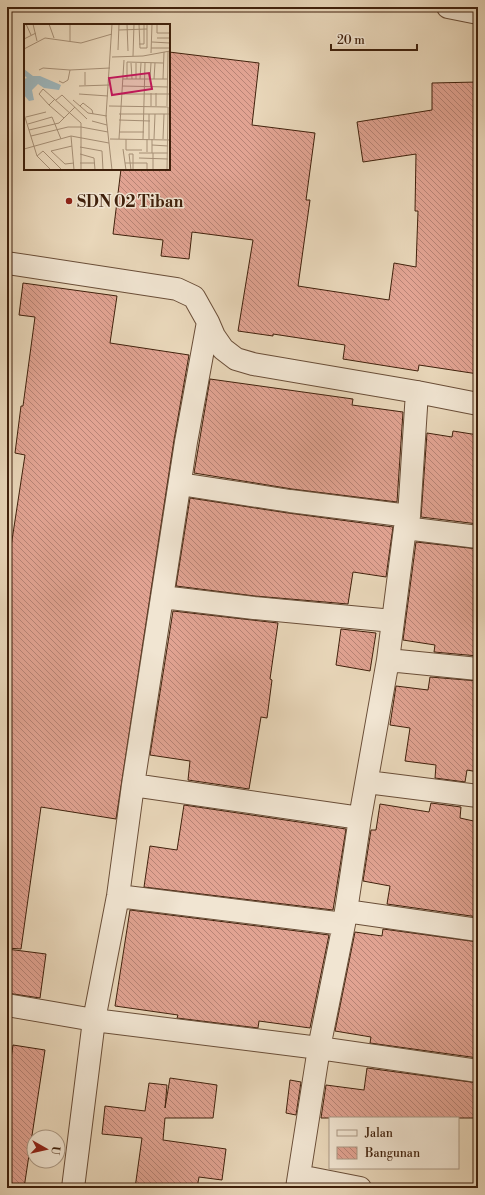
<svg xmlns="http://www.w3.org/2000/svg" width="485" height="1195" font-family="'Libre Bodoni',serif">
  <style>
    .building { fill: url(#building-back-hatch); stroke: #40210c }
    .lines { fill: none; stroke-linecap: round; stroke-linejoin: round }
    .minor-casing { stroke: #6a4e38; stroke-width: 24 }
    .minor { stroke: #f1e5d2; stroke-width: 22 }
    .poi-dot { fill: #8f2418; stroke: #f1e5d2; stroke-width: 1.5 }
    .labels { text-anchor: middle; stroke-width: 3; stroke-linejoin: round; paint-order: stroke }
    .poi-label { font-size: 16px; font-weight: bold; fill: #40210c; stroke: #f1e5d2; text-anchor: start }
    .inset-road { fill: none; stroke: #a58e74; stroke-width: 1 }
    .view { fill: #c2185b; fill-opacity: 0.15; stroke: #c2185b; stroke-width: 2 }
    .inset-edge { fill: none; stroke: #40210c; stroke-width: 2 }
  </style>
  <defs>
    <pattern id="building-back-hatch" width="6" height="6" patternUnits="userSpaceOnUse"><rect width="6" height="6" fill="#e1a392"/><path d="M-1 5l2 2M0 0l6 6M5-1l2 2" fill="none" stroke="#b88476"/></pattern>
  </defs>
  <rect width="100%" height="100%" fill="#e9d7ba"/>
  <filter id="stains"><feTurbulence type="fractalNoise" baseFrequency=".005" numOctaves="4"/><feColorMatrix values="0 0 0 0 .2 0 0 0 0 .09 0 0 0 0 .02 0 0 0 .5 -.17"/></filter>
  <radialGradient id="worn" r=".72"><stop offset=".6" stop-color="#630" stop-opacity="0"/><stop offset="1" stop-color="#630" stop-opacity=".3"/></radialGradient>
  <path class="building" d="M169 52 259 63 252 125 315 133 306 200H310L298 286 389 300 394 263 416 267 418 211H415L416 154 363 162 357 122 432 110V83L478 82V374L419 365 418 371 343 359 345 345 273 334V336L238 331 253 240 192 232 189 259 161 256 163 240 113 234 121 169H169Z
    M23 283 117 296 110 343 189 355 174 440 116 819 41 807 21 949 7 948V573L25 455 15 453 21 406H23L35 317 19 315Z
    M210 379 353 399 352 405 403 412 397 502 292 489 194 473Z
    M453 431 478 435V524L421 517 427 433 452 437Z
    M190 498 288 513 393 527 386 577 353 572 348 604 255 596 176 586Z
    M416 542 478 549V656L434 652 435 645 403 640Z
    M173 611 278 623 270 679 272 680 267 718 261 717 249 789 188 780 190 761 150 755Z
    M341 629 376 633 370 671 336 665Z
    M430 677 478 681V772L467 770 465 782 435 778 436 765 405 761 410 728 390 725 396 686 428 690Z
    M431 803 461 807 460 818 478 822V917L387 904 390 886 363 881 371 830H376L380 804 429 812Z
    M184 805 346 829 333 910 144 887 150 846 177 850Z
    M130 910 329 935 310 1028 259 1021 258 1028 177 1018 178 1015 115 1006Z
    M383 929 478 942V1058L370 1043 371 1037 335 1031 355 932 382 936Z
    M7 949 46 954 40 998 7 993Z
    M13 1045 45 1050 24 1188H7V1087Z
    M367 1068 478 1083V1118H321L326 1085 364 1090Z
    M170 1078 217 1085 213 1118H165L163 1140 226 1149 222 1180 199 1177 197 1188H135L142 1138 102 1134 105 1106 145 1111 149 1083 167 1085 165 1108Z
    M290 1080 301 1082 296 1115 286 1113Z"/>
  <g class="lines">
    <defs>
      <path id="minor" d="M448 7 478 13
        M7 263 177 289 194 297 208 322 214 336 223 349 236 359 253 364 417 392 478 404
        M180 484 290 501 409 516
        M405 528 478 537
        M162 597 254 608 393 621
        M388 660 478 669
        M367 782 478 796
        M133 785 360 818
        M118 896 344 924
        M346 911 478 930
        M7 1005 94 1020 319 1048 478 1071
        M299 1176 360 1188
        M73 1188 94 1020 118 896 133 785 186 442 208 322
        M297 1188 319 1048 344 924 360 818 388 660 405 528 409 516 417 392"/>
    </defs>
    <use href="#minor" class="minor-casing"/>
    <use href="#minor" class="minor"/>
  </g>
  <circle class="poi-dot" cx="69" cy="201" r="4"/>
  <g class="labels">
    <g class="poi-label">
      <text x="77" y="207">SDN 02 Tiban</text>
    </g>
  </g>
  <g transform="translate(24 24)">
    <rect width="146" height="146" fill="#e9d7ba"/>
    <path d="M0 45 9 52H16L37 61 35 66 20 64 14 60 8 66 10 76 5 77 0 71V55L3 54 0 51Z" fill="#9db6bc"/>
    <path class="inset-road" d="M2 0 7 11M9 0 13 17M25 0 30 14M46 0V17M88 0 82 92 88 146M103 0 104 27M115 0 116 24H123V5M133 0V9H146M95 6 123 5V0M133 14H146M0 15 12 9M128 18 146 19M115 20H120V0M127 24H146M0 25 21 14 57 19 88 10M94 26 95 0M127 29 128 0M109 32 110 0M88 33 119 32 146 27M107 39 108 55M112 39V55M15 46 19 44 46 46 86 44M99 55H144M103 55V38L139 39M116 55 117 39M126 55 127 39M130 55 131 39M139 55 140 28M35 57 39 59 44 56 46 46M61 61V48M55 62 85 61M98 62 144 63M55 70 84 72M96 70H146M31 75 25 81 40 94M32 76 38 71 63 95M49 76 64 89 83 92M25 81 15 70 19 65 57 99V146M56 82 59 79 68 86 69 90M85 82 144 83 143 146M127 82V69M132 82V69M143 82 144 27M0 90 13 132 27 146M95 90H146M2 93 22 88M95 96 126 97M68 97 83 101M4 100 28 93 37 115M5 106 35 99 51 83M95 108H120M7 112 44 103H57L84 108M47 112 50 146M86 115 146 116M95 115 100 36M102 115V126H118M119 115 121 39M125 115V90M128 115V129M130 115 131 90M139 115 140 90M128 121 144 122M48 122 27 127 41 140 50 139M56 123 78 127 79 146M0 125 47 112 85 119M99 125 102 146M123 128V115M115 129H144M129 129V146M56 130 70 134 71 146M13 132 19 127 38 146M115 134 144 135M56 139H71M101 139H123V146M107 146 105 130H109V146"/>
    <path class="view" d="M125 49 128 65 88 71 85 54Z"/>
    <rect width="146" height="146" class="inset-edge"/>
  </g>
  <rect width="485" height="1195" fill="none" stroke="#e9d7ba" stroke-width="24"/>
  <rect x="8" y="8" width="469" height="1179" fill="none" stroke="#40210c" stroke-width="2"/>
  <rect x="12" y="12" width="461" height="1171" fill="none" stroke="#40210c"/>
  <rect x="329" y="1117" width="130" height="52" fill="#f1e5d2" stroke="#aa9783"/>
  <rect x="337" y="1130" width="20" height="6" fill="#f1e5d2" stroke="#aa9783"/>
  <text x="365" y="1137" font-size="12" fill="#40210c">Jalan</text>
  <rect x="337" y="1147" width="20" height="12" fill="url(#building-back-hatch)" stroke="#aa9783"/>
  <text x="365" y="1157" font-size="12" fill="#40210c">Bangunan</text>
  <g transform="translate(46 1149) rotate(98)"><circle r="19" fill="#f1e5d2" stroke="#aa9783"/>
  <path d="M0-3L7 15L0 10L-7 15Z" fill="#8f2418"/>
  <text y="-6" font-size="11" font-weight="bold" text-anchor="middle" fill="#40210c">U</text>
  </g>
  <path d="M331 44v6h86v-6" fill="none" stroke="#40210c" stroke-width="2"/>
  <text x="337" y="44" font-size="12" fill="#40210c" stroke="#f1e5d2" stroke-width="3" paint-order="stroke">20 m</text>
  <rect width="100%" height="100%" filter="url(#stains)"/>
  <rect width="100%" height="100%" fill="url(#worn)"/>
</svg>
